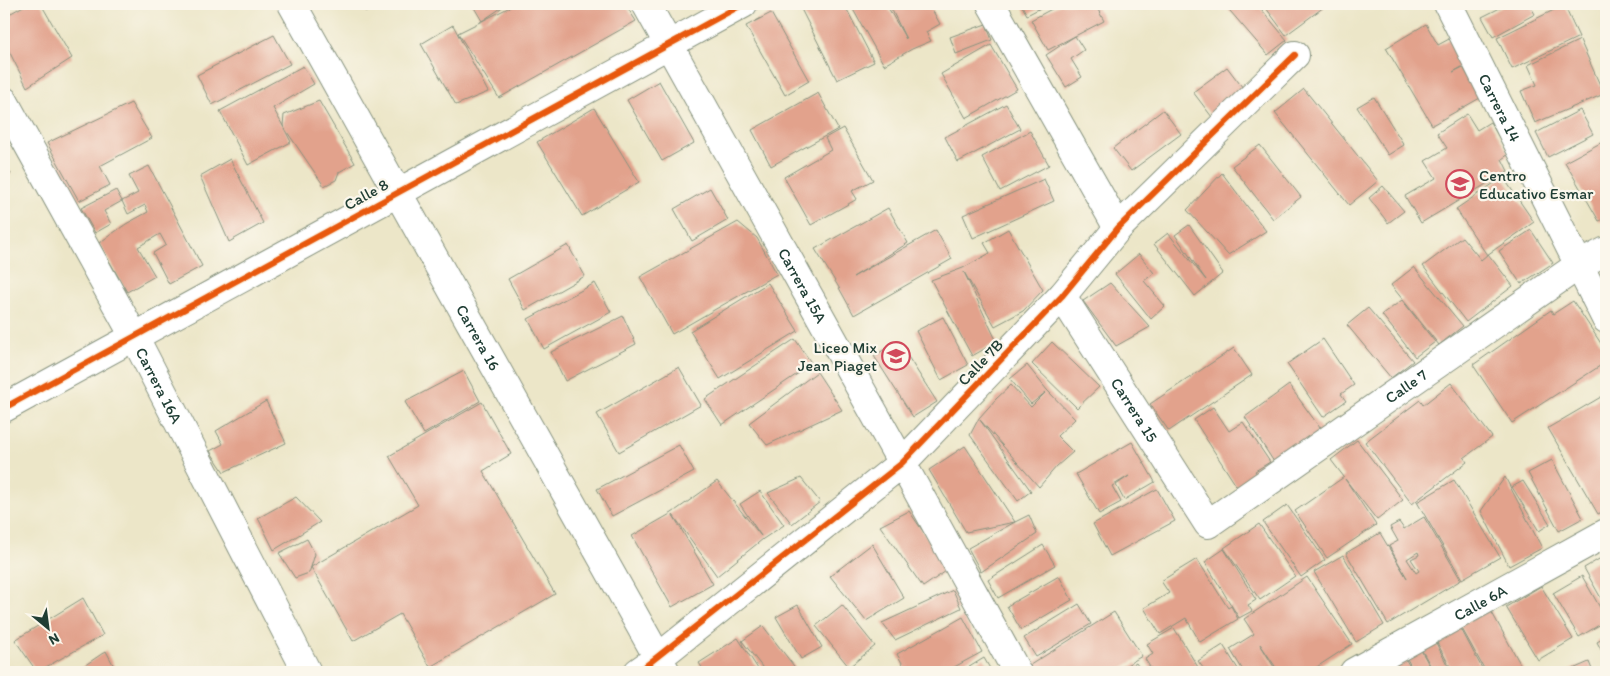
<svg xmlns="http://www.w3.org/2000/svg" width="1610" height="676" font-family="Itim,sans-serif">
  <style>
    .building { fill: #e2a28c; fill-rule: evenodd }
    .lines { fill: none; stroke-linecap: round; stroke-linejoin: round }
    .minor-casing { stroke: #86927e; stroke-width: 30 }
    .tertiary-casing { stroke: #86927e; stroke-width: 30 }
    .minor { stroke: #fff; stroke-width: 28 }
    .tertiary { stroke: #fff; stroke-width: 28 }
    .cycleway-casing { stroke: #fbf7ec; stroke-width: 9 }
    .cycleway { stroke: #e8590c; stroke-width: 6 }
    .labels { text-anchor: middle; stroke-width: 4.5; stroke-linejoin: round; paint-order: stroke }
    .street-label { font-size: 16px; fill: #1f3d34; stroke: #fbf7ec }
    .poi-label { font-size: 16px; fill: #1f3d34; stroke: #fbf7ec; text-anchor: start }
  </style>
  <rect width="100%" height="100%" fill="#fbf7ec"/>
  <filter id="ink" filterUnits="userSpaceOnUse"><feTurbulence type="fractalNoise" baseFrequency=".02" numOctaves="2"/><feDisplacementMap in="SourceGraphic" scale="10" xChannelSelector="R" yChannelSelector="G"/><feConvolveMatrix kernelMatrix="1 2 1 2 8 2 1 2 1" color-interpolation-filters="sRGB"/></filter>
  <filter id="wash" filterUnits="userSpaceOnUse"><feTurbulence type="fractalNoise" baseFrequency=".0096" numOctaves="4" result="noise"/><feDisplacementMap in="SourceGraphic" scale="20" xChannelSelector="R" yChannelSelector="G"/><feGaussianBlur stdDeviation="1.12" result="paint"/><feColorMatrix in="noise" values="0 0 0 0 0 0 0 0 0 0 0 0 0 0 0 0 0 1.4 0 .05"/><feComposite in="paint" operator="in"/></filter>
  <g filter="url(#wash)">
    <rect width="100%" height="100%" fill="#ece6c8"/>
    <g id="blocks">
      <path class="building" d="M27 4H41L72 58 27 87 4 41V17Z
        M361 4H380L366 12Z
        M472 4H507L482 21 516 4H625L636 21 499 98 458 33 482 21Z
        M811 4H844L874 62 837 80 801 9Z
        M850 4H886L906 39 889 4H929L940 24 926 32 931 41 912 49 884 65Z
        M1021 4H1048L1027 15Z
        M1061 4H1095L1104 21 1048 50 1031 20Z
        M1224 4H1257L1287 40 1268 55Z
        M1263 4H1328L1286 35Z
        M1508 4H1529L1535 14 1493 37 1482 17Z
        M1564 5 1579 37 1512 69 1497 38Z
        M771 13 809 81 785 95 746 26Z
        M986 24 992 40 956 54 950 37Z
        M1426 24 1438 45 1451 38 1467 64 1453 72 1463 67 1480 98 1432 125 1386 48Z
        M453 25 488 92 456 105 421 44Z
        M274 35 290 64 212 105 197 75Z
        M1075 36 1084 50 1071 59 1082 77 1066 87 1046 55Z
        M1580 40 1604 94 1535 123 1521 91 1537 85 1528 65Z
        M991 45 1017 89 966 118 941 74Z
        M303 66 314 84 273 108 283 126 284 115 319 101 355 163 339 172 336 180 324 186 283 126 291 142 248 165 220 111Z
        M1227 67 1246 92 1212 117 1193 92Z
        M659 81 694 143 662 161 627 100Z
        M1304 89 1378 181 1349 205 1275 113Z
        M818 93 838 129 771 166 752 130Z
        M1374 97 1404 145 1388 155 1357 107Z
        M131 103 152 138 100 166 110 185 79 201 47 143Z
        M1006 104 1020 129 958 162 945 137Z
        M594 108 639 182 582 216 537 142Z
        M1163 110 1181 134 1131 171 1113 148Z
        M1580 110 1593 134 1548 157 1536 133Z
        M1467 114 1477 130 1490 122 1509 154 1502 159 1508 171 1421 223 1405 196 1436 178 1425 161 1447 148 1437 133Z
        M843 128 873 180 852 191 857 199 811 225 784 177 831 150 825 138Z
        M1030 131 1049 165 1000 191 982 157Z
        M1606 140V218L1599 221 1565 162Z
        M1260 145 1301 197 1273 219 1232 166Z
        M230 159 263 223 229 242 200 176Z
        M4 160 11 174 4 178Z
        M149 166 202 266 169 284 153 253 166 245 160 234 138 247 155 276 127 292 99 243 126 224 148 212 145 205 128 214 122 201 138 193 129 176Z
        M1222 173 1266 231 1228 255 1187 210Z
        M1503 177 1534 222 1487 255 1456 209Z
        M1044 179 1054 201 973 238 963 215Z
        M1383 186 1404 211 1388 223 1369 198Z
        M710 188 728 220 692 241 674 209Z
        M116 190 122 201 104 211 111 224 95 233 81 208Z
        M888 208 908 243 853 277 936 230 952 259 854 315 838 286 815 249Z
        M738 222 757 238 777 274 672 334 640 277Z
        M1189 225 1223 273 1195 296 1154 244 1168 233 1206 280 1175 235Z
        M1008 229 1043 290 1023 311 995 326 964 272 997 342 972 356 931 280 963 268 990 253 984 243Z
        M1531 230 1553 263 1521 284 1499 251Z
        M1462 237 1481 260 1488 254 1513 286 1466 322 1423 266Z
        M568 245 585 276 525 310 508 279Z
        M1139 254 1154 273 1144 281 1165 306 1151 319 1115 274Z
        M1414 267 1463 326 1439 345 1391 285Z
        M595 283 611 312 544 349 528 319Z
        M768 283 798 331 720 379 690 331Z
        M1110 283 1150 327 1116 346 1083 301Z
        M1402 300 1435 342 1415 357 1382 315Z
        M1573 301 1606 351V362L1512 423 1473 365 1551 310 1553 314Z
        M1368 308 1413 361 1391 378 1347 325Z
        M623 316 636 344 565 381 551 352Z
        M943 317 968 365 941 380 916 331Z
        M795 339 812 364 722 425 705 399Z
        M1323 339 1354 385 1341 394 1346 401 1323 417 1287 364Z
        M898 341 937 402 913 417 874 356Z
        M1052 342 1099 387 1077 408 1032 364Z
        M1234 348 1252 375 1169 431 1150 404Z
        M1027 365 1047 390 1075 419 1057 436 1073 452 1057 466 1039 487 980 420 1031 491 1018 501 970 435 979 418 996 399 1011 385 1031 407 1046 392 1031 404 1010 379Z
        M679 367 701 405 619 452 597 414Z
        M464 371 480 401 424 434 405 402Z
        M817 372 842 410 767 445 749 423Z
        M1451 383 1492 437 1464 458 1467 462 1412 504 1365 442 1420 400 1423 405Z
        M1289 385 1323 432 1276 465 1245 417Z
        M1606 394V510L1598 514 1548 428Z
        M266 401 286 443 224 472 210 451 223 444 216 431Z
        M482 402 511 454 483 471 555 594 430 667 400 614 353 641 311 567 309 573 295 578 279 553 307 539 315 554 311 567 418 505 389 456Z
        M1213 407 1229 431 1243 422 1270 462 1255 471 1259 477 1239 490 1194 420Z
        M1357 440 1403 500 1377 520 1345 479 1376 525 1327 558 1295 511 1344 477 1331 460Z
        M1132 442 1155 482 1124 500 1116 485 1129 476 1112 486 1121 502 1099 514 1076 474Z
        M679 445 694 472 612 516 597 489Z
        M965 446 1015 522 1029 515 1037 534 981 572 968 548 1015 522 966 532 929 470Z
        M1552 460 1583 518 1559 531 1528 473Z
        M1505 477 1542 548 1509 566 1481 511Z
        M801 478 820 502 792 524 768 493Z
        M1454 480 1500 557 1462 579 1417 502Z
        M717 481 761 536 740 504 760 491 784 525 763 539 717 576 673 515 713 584 672 607 632 536 672 513Z
        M1523 481 1550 524 1539 531 1512 487Z
        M1157 489 1175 521 1110 556 1093 524Z
        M296 497 320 522 274 550 258 518Z
        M1287 505 1325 560 1301 577 1263 522Z
        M909 511 949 569 923 587 880 526Z
        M1424 517 1461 580 1388 624 1346 553 1380 533 1407 578 1389 546 1398 541 1390 527 1399 522 1404 529ZM1418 552 1419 555 1411 559 1419 571 1416 573 1407 559Z
        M1259 524 1295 576 1260 600 1224 548Z
        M872 544 904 598 866 621 830 576Z
        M1043 545 1055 565 998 598 988 580Z
        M1224 549 1256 600 1248 605 1252 611 1239 618 1205 562Z
        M1343 555 1384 625 1356 642 1314 572Z
        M1606 555V607L1584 568Z
        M1197 559 1228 608 1231 606 1238 619 1200 642 1186 618 1160 634 1144 608 1169 593 1161 581Z
        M1059 576 1072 600 1021 630 1007 606Z
        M1582 576 1606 618V621L1579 637 1553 593Z
        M1307 577 1352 644 1309 672H1279L1260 644 1277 672H1244L1230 649 1254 634 1244 619Z
        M1541 586 1573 639 1538 660 1506 607Z
        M953 590 961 608 895 640 882 623Z
        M83 598 103 635 37 672 15 640Z
        M1079 604 1091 624 1036 657 1024 638Z
        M798 605 822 647 801 659 776 617Z
        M842 605 875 646 849 667 816 626Z
        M1490 609 1523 669 1517 672H1486L1460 625Z
        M1114 612 1142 656 1115 672H1030L1027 667Z
        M963 617 982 652 945 672H907L897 654Z
        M1459 625 1484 672H1453L1435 639Z
        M763 626 797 670 796 672H766L742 641Z
        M1174 628 1201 672H1153L1145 659 1153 654 1147 644Z
        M1606 637V659L1597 642Z
        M738 638 760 672H705L699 663Z
        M1434 639 1451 672H1434L1420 647Z
        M1417 643 1433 672H1414L1403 651Z
        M1223 645 1240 672H1206L1198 661Z
        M106 651 117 672H75Z
        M1402 653 1413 672H1391L1386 662Z
        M984 658 992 672H961Z
        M1589 662 1593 672H1566Z
        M1136 663 1142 672H1121Z"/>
    </g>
  </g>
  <g filter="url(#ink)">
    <use href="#blocks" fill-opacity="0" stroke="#86927e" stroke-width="1"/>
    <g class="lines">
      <defs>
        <g id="minor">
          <path id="s1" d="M646 4 902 463 1017 672"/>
          <path d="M991 4 1118 228"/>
          <path id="s2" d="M1448 4 1606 319"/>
          <path id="s3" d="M4 101 135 338 307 672"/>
          <path id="s4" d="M1062 296 1208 524 1579 265 1606 251"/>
          <path d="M4 408 743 4"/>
          <path d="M658 658 902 463 1062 296 1118 228 1295 55"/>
          <path id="s5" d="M1354 672 1606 533"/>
        </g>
        <g id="tertiary">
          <path id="s6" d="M292 4 666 672"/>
          <path d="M638 672 658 658"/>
        </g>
      </defs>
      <use href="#minor" class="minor-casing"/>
      <use href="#tertiary" class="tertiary-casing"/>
      <use href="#minor" class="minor"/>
      <use href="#tertiary" class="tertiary"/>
      <defs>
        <path id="cycleway" d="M4 408 743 4
          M638 672 902 463 1062 296 1118 228 1295 55"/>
      </defs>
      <use href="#cycleway" class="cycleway-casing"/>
      <use href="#cycleway" class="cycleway"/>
    </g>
  </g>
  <defs>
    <symbol id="school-ring" viewBox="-11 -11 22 22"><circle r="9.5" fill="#fbf7ec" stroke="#d1495b" stroke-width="1.5"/><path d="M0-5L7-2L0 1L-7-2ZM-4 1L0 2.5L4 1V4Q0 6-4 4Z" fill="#d1495b"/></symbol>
  </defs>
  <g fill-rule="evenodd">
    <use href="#school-ring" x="1444" y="168" width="32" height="32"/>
    <use href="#school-ring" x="880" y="340" width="32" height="32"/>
  </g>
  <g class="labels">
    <g class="street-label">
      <text dy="6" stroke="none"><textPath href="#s2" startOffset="116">Carrera 14</textPath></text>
      <text transform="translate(366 194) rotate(-29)" y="6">Calle 8</text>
      <text dy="6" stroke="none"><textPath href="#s1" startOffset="322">Carrera 15A</textPath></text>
      <text dy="6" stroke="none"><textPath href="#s6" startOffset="382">Carrera 16</textPath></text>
      <text transform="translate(980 362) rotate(-46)" y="6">Calle 7B</text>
      <text dy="6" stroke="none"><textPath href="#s3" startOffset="324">Carrera 16A</textPath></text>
      <text dy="6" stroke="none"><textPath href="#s4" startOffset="512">Calle 7</textPath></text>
      <text dy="6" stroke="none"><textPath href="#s4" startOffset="135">Carrera 15</textPath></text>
      <text dy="6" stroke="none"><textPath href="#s5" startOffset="144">Calle 6A</textPath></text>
    </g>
    <g class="poi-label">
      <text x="1479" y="181">Centro<tspan x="1479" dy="18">Educativo Esmar</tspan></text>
      <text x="877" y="353" text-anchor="end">Liceo Mix<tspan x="877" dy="18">Jean Piaget</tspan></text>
    </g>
  </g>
  <rect width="1610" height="676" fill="none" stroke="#fbf7ec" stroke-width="20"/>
  <g transform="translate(48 628) rotate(151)" stroke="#fbf7ec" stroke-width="4" paint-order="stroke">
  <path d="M0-4L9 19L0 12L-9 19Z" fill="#1f3d34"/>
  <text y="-8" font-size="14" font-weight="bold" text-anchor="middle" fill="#1f3d34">N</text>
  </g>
</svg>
